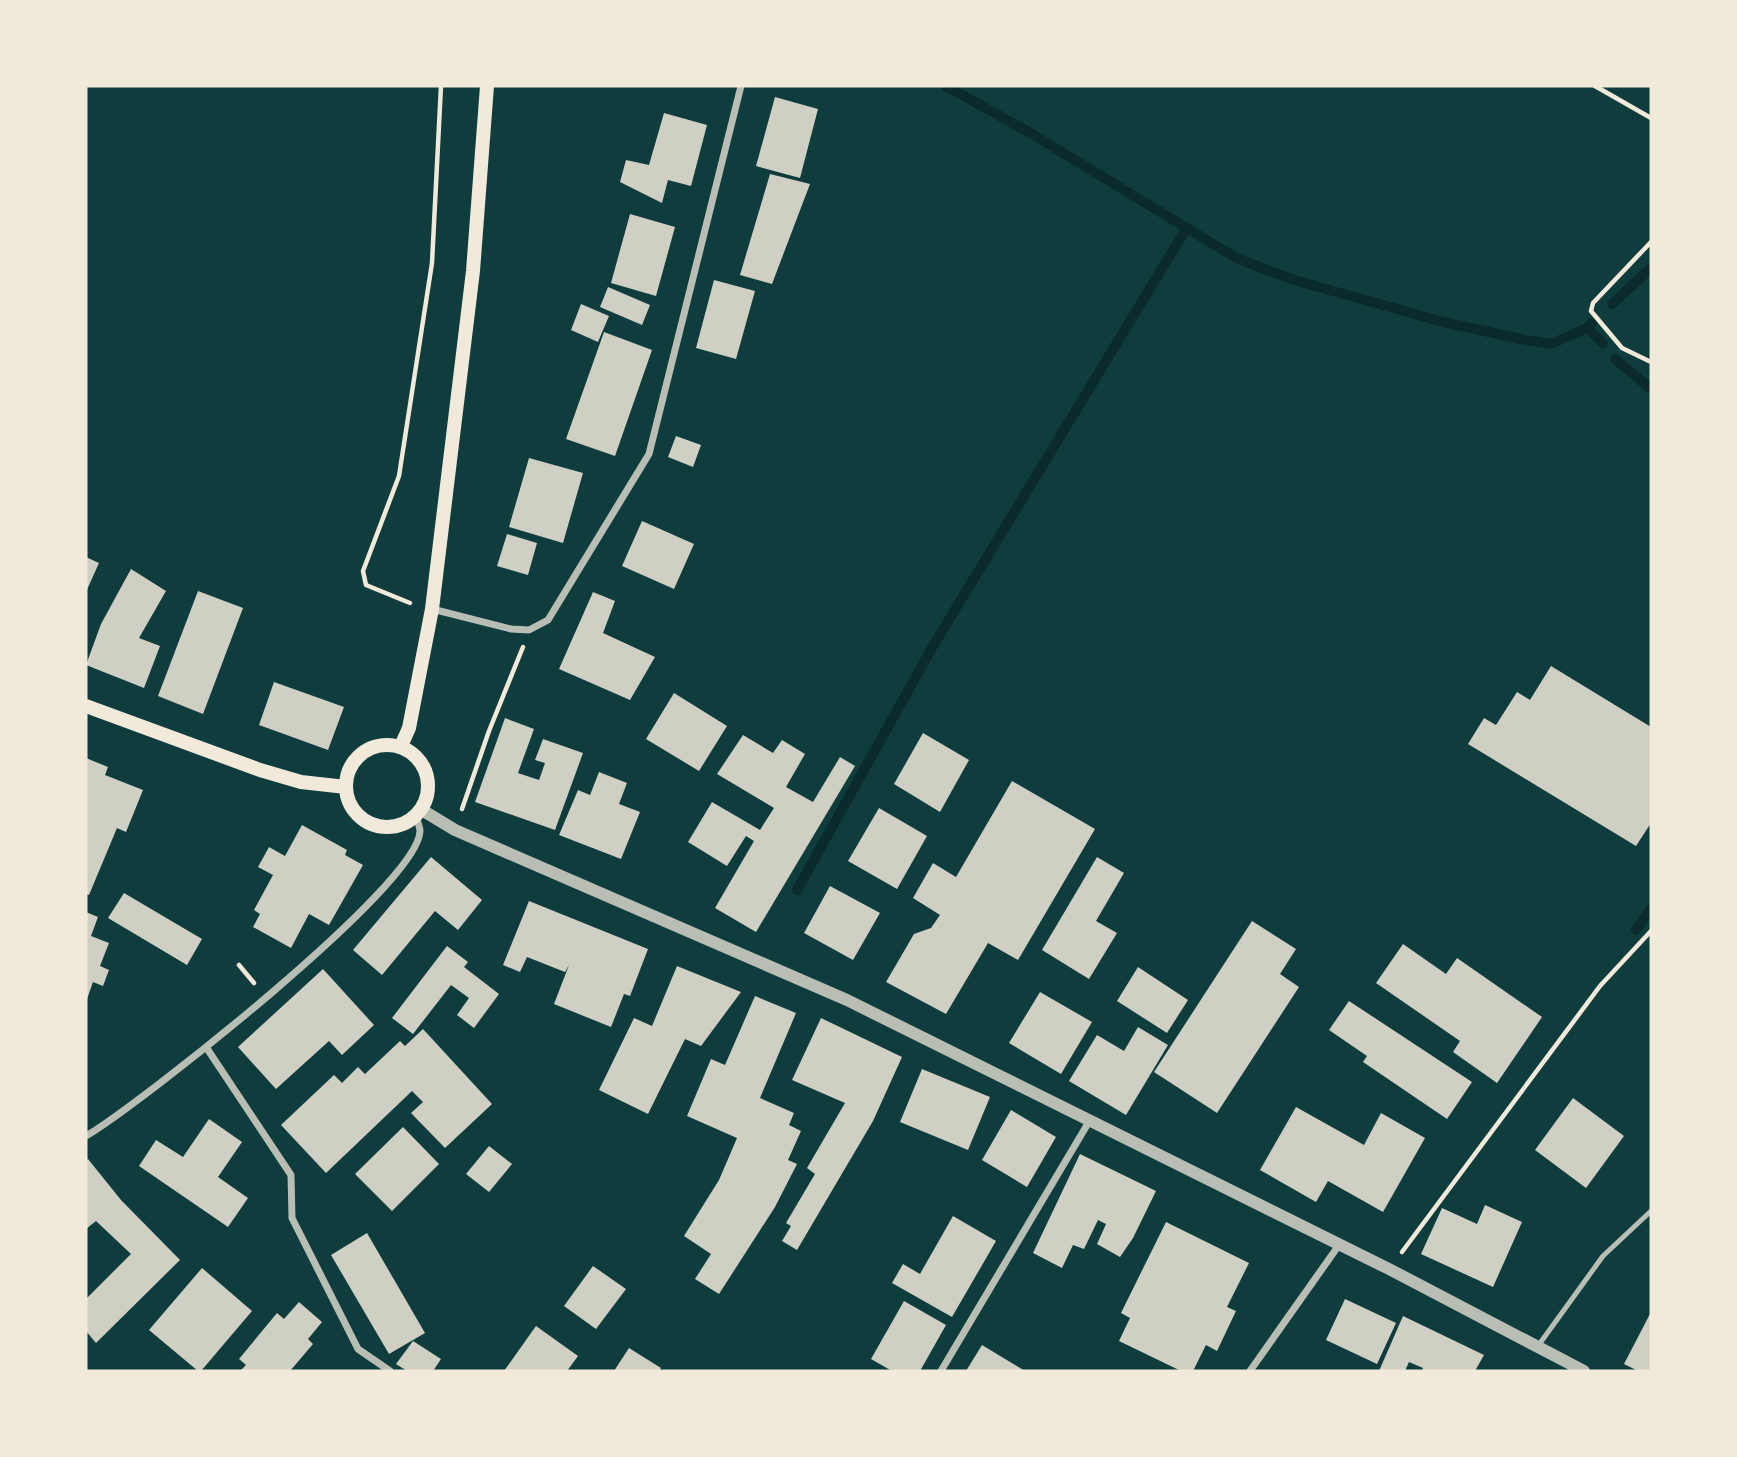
<svg xmlns="http://www.w3.org/2000/svg" width="1737" height="1457" font-family="Helvetica,sans-serif">
  <style>
    .lines { fill: none; stroke-linecap: round; stroke-linejoin: round }
    .stream { stroke: #0a2a2b; stroke-width: 10 }
    .building { fill: #cfcfc3 }
    .path { stroke: #f1e9da; stroke-width: 4.5 }
    .service { stroke: #b8beb3; stroke-width: 5 }
    .minor { stroke: #b8beb3; stroke-width: 7 }
    .tertiary { stroke: #b8beb3; stroke-width: 12 }
    .secondary { stroke: #f1e9da; stroke-width: 14 }
  </style>
  <rect width="100%" height="100%" fill="#0f3d3e"/>
  <g class="lines">
    <path class="stream" d="M946 86 1027 131 1238 259 1294 280 1443 322 1521 339 1551 344 1587 328 1592 323
      M1612 304 1651 268
      M1587 328 1603 343
      M1615 359 1651 389
      M797 890 933 646 1186 229
      M1636 930 1651 909"/>
  </g>
  <path class="building" d="M775 97 818 109 800 178 756 166Z
    M664 113 707 125 691 186 668 180 662 203 620 182 626 160 649 165Z
    M770 174 810 184 772 284 740 275Z
    M630 214 675 227 656 296 611 283Z
    M714 280 755 291 736 359 696 348Z
    M608 287 650 305 642 325 600 307Z
    M581 304 609 316 598 342 571 330Z
    M604 332 652 350 615 456 566 439Z
    M676 436 701 445 693 467 668 457Z
    M529 458 583 473 563 543 509 527Z
    M642 521 694 544 674 589 622 566Z
    M507 534 537 543 528 575 497 566Z
    M86 557 99 563 86 592Z
    M131 569 166 591 139 638 160 646 144 688 86 665 101 624Z
    M198 591 243 608 203 714 158 696Z
    M593 592 615 601 603 633 655 657 630 700 559 669Z
    M1551 666 1651 727V823L1636 846 1468 744 1484 718 1496 725 1517 692 1530 700Z
    M274 682 344 707 328 750 259 725Z
    M674 693 727 726 699 771 646 739Z
    M505 718 534 729 518 773 539 780 545 763 535 760 543 739 583 753 555 830 475 802Z
    M923 733 969 760 940 812 894 784Z
    M743 735 773 753 782 740 805 754 786 787 813 802 840 757 855 766 756 932 715 908 754 841 746 836 727 866 688 842 712 802 760 830 774 808 717 774Z
    M86 758 108 767 105 775 143 790 126 832 117 828 89 895 86 894Z
    M599 772 627 783 619 804 640 812 621 859 559 835 578 790 590 795Z
    M1012 781 1095 829 1018 960 988 943 946 1014 886 982 914 934 931 928 940 915 913 898 933 863 956 877Z
    M879 808 927 836 897 889 848 861Z
    M302 825 347 850 345 855 363 865 329 925 309 914 291 948 253 927 260 914 254 910 273 875 258 867 269 847 285 856Z
    M431 857 482 900 458 930 435 911 382 975 353 950Z
    M1097 857 1124 873 1096 921 1117 933 1089 979 1042 950Z
    M830 886 880 913 853 960 804 933Z
    M124 893 202 939 187 965 108 918Z
    M529 901 648 949 630 996 624 994 611 1027 554 1004 569 965 565 972 527 957 520 972 503 965Z
    M86 912 98 917 91 936 109 943 100 966 109 970 103 986 93 982 86 1002Z
    M1252 921 1296 949 1280 974 1299 987 1217 1113 1154 1072Z
    M1403 944 1446 974 1457 958 1542 1017 1497 1083 1453 1052 1460 1041 1376 983Z
    M447 946 468 962 464 967 499 994 474 1028 457 1015 469 998 451 985 413 1034 392 1018Z
    M677 966 741 992 701 1046 685 1039 648 1114 599 1090 634 1018 652 1026Z
    M1138 967 1188 1000 1167 1033 1117 1001Z
    M323 969 374 1025 342 1055 329 1041 276 1089 238 1047Z
    M1040 992 1092 1022 1061 1074 1009 1043Z
    M755 996 796 1013 760 1098 794 1113 789 1125 801 1131 788 1160 797 1164 775 1207 719 1294 695 1279 711 1254 684 1236 719 1180 737 1138 687 1116 711 1059 725 1065Z
    M1349 1001 1472 1082 1447 1119 1363 1062 1367 1056 1329 1030Z
    M821 1018 902 1057 873 1121 797 1250 782 1241 791 1226 786 1223 815 1174 807 1168 845 1103 792 1080Z
    M1138 1027 1168 1045 1126 1115 1069 1081 1097 1035 1124 1051Z
    M423 1029 492 1104 445 1148 411 1113 423 1102 412 1091 326 1173 281 1125 334 1075 342 1083 358 1067 365 1074 400 1041 405 1046Z
    M922 1069 990 1097 968 1150 900 1122Z
    M1573 1098 1624 1136 1586 1188 1535 1150Z
    M1296 1107 1364 1145 1381 1113 1425 1138 1383 1212 1328 1181 1316 1202 1260 1170Z
    M1011 1110 1056 1137 1027 1187 982 1160Z
    M209 1119 242 1142 218 1177 248 1198 228 1227 139 1166 156 1140 183 1157Z
    M403 1127 439 1164 392 1211 355 1174Z
    M489 1146 512 1164 489 1192 466 1174Z
    M1080 1154 1156 1191 1133 1238 1120 1257 1097 1244 1106 1224 1098 1220 1084 1249 1073 1245 1062 1268 1033 1253Z
    M88 1159 121 1200 180 1260 96 1343 86 1331V1299L131 1254 96 1221 86 1229V1161Z
    M1485 1205 1522 1222 1493 1287 1421 1254 1442 1208 1477 1224Z
    M953 1216 996 1241 952 1317 892 1283 903 1264 920 1274Z
    M1166 1222 1249 1263 1227 1307 1236 1311 1217 1351 1206 1345 1193 1371H1181L1119 1341 1130 1318 1121 1313Z
    M367 1233 425 1333 389 1354 331 1255Z
    M593 1266 626 1289 596 1329 564 1306Z
    M202 1268 252 1311 201 1371H198L149 1330Z
    M1345 1299 1396 1323 1377 1364 1326 1340Z
    M904 1301 946 1325 920 1371H892L871 1359Z
    M299 1302 322 1322 308 1339 313 1344 290 1371H240L246 1365 239 1359 277 1313 284 1319Z
    M1651 1312V1371H1638L1624 1364Z
    M1403 1316 1484 1355 1475 1371H1422L1423 1368 1409 1362 1405 1371H1379Z
    M536 1326 578 1356 567 1371H504Z
    M413 1341 441 1359 433 1371H407L396 1364Z
    M982 1345 1025 1371H966Z
    M629 1348 661 1368 659 1371H614Z"/>
  <g class="lines">
    <path class="path" d="M1595 86 1651 118
      M1651 242 1593 303 1591 311 1622 348 1651 362
      M410 603 366 585 363 571 399 476 432 263 441 86
      M462 809 489 731 523 647
      M239 965 254 983
      M1402 1252 1600 986 1651 931"/>
    <path class="service" d="M1538 1346 1603 1256 1651 1211"/>
    <path class="minor" d="M432 609 511 629 529 630 548 620 649 454 741 86
      M206 1047 291 1175 292 1218 358 1349 390 1371
      M86 1136C140 1104 419 885 420 831 420 827 417 820 416 816
      M941 1371 1090 1120
      M1250 1371 1339 1245"/>
    <path class="tertiary" d="M422 810 455 830 847 1000 1389 1269 1584 1371"/>
    <path class="secondary" d="M86 706 260 770 301 782 346 787
      M346 786a41 41 0 1 1 82 0a41 41 0 1 1-82 0Z
      M401 746 409 728 432 609 473 271 487 86"/>
  </g>
  <rect width="1737" height="1457" fill="none" stroke="#f1e9da" stroke-width="175"/>
</svg>
